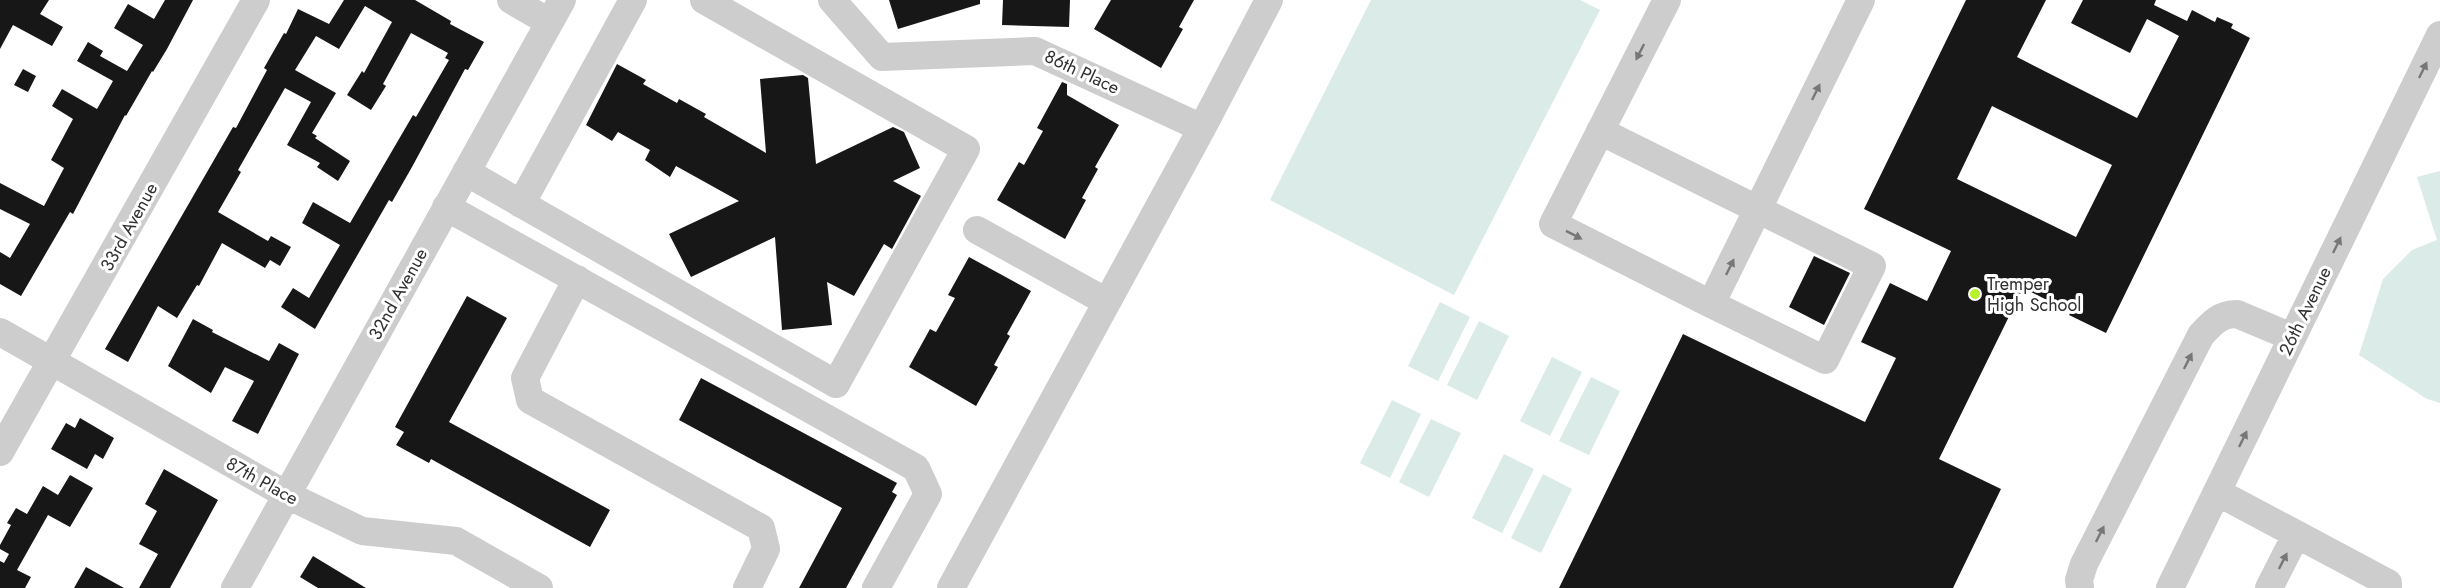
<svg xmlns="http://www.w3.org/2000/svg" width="2440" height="588" font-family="Jost,sans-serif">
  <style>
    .green { fill: #daebe8 }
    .building { fill: #171717; fill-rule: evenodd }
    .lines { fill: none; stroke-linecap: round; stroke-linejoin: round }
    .minor { stroke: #cdcdcd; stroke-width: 28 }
    .oneway { fill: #777 }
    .poi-dot { fill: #b7f128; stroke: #fff; stroke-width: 2 }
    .labels { text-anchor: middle; stroke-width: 6; stroke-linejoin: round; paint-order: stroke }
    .street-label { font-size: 18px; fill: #303030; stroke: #fff }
    .poi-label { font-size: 18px; fill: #303030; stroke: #fff; text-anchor: start }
  </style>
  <rect width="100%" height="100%" fill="#fff"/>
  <path class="green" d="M1371 0H1580L1600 10 1454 295 1270 200Z
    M2440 171V403L2427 399 2359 355 2383 279 2412 250 2437 240 2417 177Z
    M1440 302 1470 317 1438 381 1408 366Z
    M1479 321 1509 336 1477 400 1447 385Z
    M1552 357 1582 372 1550 436 1520 421Z
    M1591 377 1620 391 1589 455 1559 441Z
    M1392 400 1421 414 1390 478 1360 463Z
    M1431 419 1461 433 1429 497 1399 482Z
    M1504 454 1534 469 1502 533 1472 518Z
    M1543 474 1572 489 1541 553 1511 538Z"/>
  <path class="building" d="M0 0H49L40 14 63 27 52 46 13 25 0 49Z
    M165 0H193L167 49 153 72 152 71 126 116 125 115 73 214 70 212 21 296 0 284V252L10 258 30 224 0 209V183L44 206 64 168 51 160 73 119 52 106 62 89 97 109 113 81 77 61 88 42 103 51 100 56 127 71 143 45 114 28 128 4 154 19Z
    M344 0H415L451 21 450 24 484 42 468 70 465 69 412 167 392 202 389 200 315 329 281 307 293 288 309 298 340 245 302 223 313 202 350 223 413 115 416 117 449 60 445 58 448 53 411 33 383 84 386 86 371 110 347 95 362 71 364 73 392 22 365 6 339 49 316 36 295 70 336 93 312 133 317 136 315 138 350 161 338 181 317 167 320 163 287 145 311 102 285 88 238 170 241 172 218 212 268 241 271 236 291 247 280 266 270 260 265 268 222 243 199 286 197 285 177 318 158 306 128 362 105 349 233 127 236 128 267 70 264 68 284 33 286 34 298 9 329 24Z
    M889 0H980V4L898 29Z
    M1003 0H1070L1069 27 1002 25Z
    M1111 0H1194L1179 27 1183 29 1161 68 1094 29Z
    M1966 0H2046L2017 57 2137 118 2179 36 2147 19 2130 53 2071 23 2083 0H2156L2154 5 2187 21 2192 10 2215 22 2217 17 2233 24 2231 28 2250 38 2106 333 2069 315 2071 312 2023 288 1939 459 2001 489 1953 588H1559L1683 334 1865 422 1896 358 1861 342 1890 283 1927 301 1951 251 1864 209ZM1992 106 2112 165 2076 237 1957 179Z
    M617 64 646 80 643 84 677 103 679 99 706 114 704 117 766 153 760 79 803 75 808 78 816 164 893 127 904 132 920 168 893 181 921 196 892 249 884 244 854 296 827 282 832 325 782 330 775 237 691 277 669 234 739 201 676 166 670 177 645 160 650 150 618 132 612 141 586 125Z
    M23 69 36 76 28 92 14 85Z
    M1062 82 1067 84V95L1119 125 1095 167 1098 169 1082 198 1086 200 1065 239 997 200 1019 162 1024 165 1043 131 1037 128Z
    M1814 256 1850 273 1824 325 1789 307Z
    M969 257 1031 291 1007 334 1010 336 994 365 998 367 976 406 909 367 930 329 936 332 955 298 948 295Z
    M467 296 507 318 449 422 610 510 590 547 431 459 429 463 396 445 404 432 395 427Z
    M193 319 213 330 212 332 269 361 279 343 299 354 258 434 232 421 254 381 225 367 211 393 168 366Z
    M701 378 897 483 892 492 897 495 846 588H799L842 508 679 420Z
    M80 418 114 438 103 459 95 454 87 469 51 449 66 423 75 428Z
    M164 469 218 500 170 588H139L158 554 139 544 157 511 145 504Z
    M70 475 93 488 70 527 48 515 17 570 31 577 25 588H0V561L4 563 9 554 0 549V545L11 525 7 523 16 508 27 514 43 486 58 495Z
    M313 556 366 588H318L300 577Z
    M86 567 124 588H74Z"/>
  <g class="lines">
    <path class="minor" d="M511 0 549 22
      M832 0 882 57 1035 51 1202 128
      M1667 0 1553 224 1711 304 1861 0
      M1600 131 1872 266 1825 360 1711 304
      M466 172 836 384 966 149 704 0
      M521 204 633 0
      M446 207 916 468 928 494 876 588
      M977 230 1107 302
      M577 279 525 378 530 400 761 528 766 549 747 588
      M0 332 287 495 362 531 456 541 539 588
      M0 452 256 0
      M2217 492 2388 583V588
      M235 588 562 0
      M951 588 1202 128 1269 0
      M2080 588 2079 580 2084 564 2201 335C2212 323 2220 314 2237 314L2292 337
      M2170 588 2440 35
      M2269 588 2296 535"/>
  </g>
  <defs><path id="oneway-solid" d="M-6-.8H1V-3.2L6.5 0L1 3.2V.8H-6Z" transform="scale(1.5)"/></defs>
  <g class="oneway">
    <use href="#oneway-solid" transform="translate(1640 52) rotate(117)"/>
    <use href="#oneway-solid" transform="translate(2423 70) rotate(-64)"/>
    <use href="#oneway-solid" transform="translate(1816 92) rotate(-64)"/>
    <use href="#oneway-solid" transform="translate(1574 235) rotate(27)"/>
    <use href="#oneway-solid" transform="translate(2337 245) rotate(-64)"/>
    <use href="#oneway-solid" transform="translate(1730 267) rotate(-64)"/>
    <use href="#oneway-solid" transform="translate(2188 361) rotate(-63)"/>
    <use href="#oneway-solid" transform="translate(2243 439) rotate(-64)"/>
    <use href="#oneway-solid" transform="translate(2100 534) rotate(-63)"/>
    <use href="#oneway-solid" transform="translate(2283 561) rotate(-63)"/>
  </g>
  <circle class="poi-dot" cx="1975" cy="294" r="6"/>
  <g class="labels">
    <g class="street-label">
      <text transform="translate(1082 72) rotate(25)" y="6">86th Place</text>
      <text transform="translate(129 227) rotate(-61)" y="6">33rd Avenue</text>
      <text transform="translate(398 294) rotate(-61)" y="6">32nd Avenue</text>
      <text transform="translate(2305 311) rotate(-64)" y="6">26th Avenue</text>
      <text transform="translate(262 481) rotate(29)" y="6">87th Place</text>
    </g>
    <g class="poi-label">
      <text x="1987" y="290">Tremper<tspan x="1987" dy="21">High School</tspan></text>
    </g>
  </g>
</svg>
